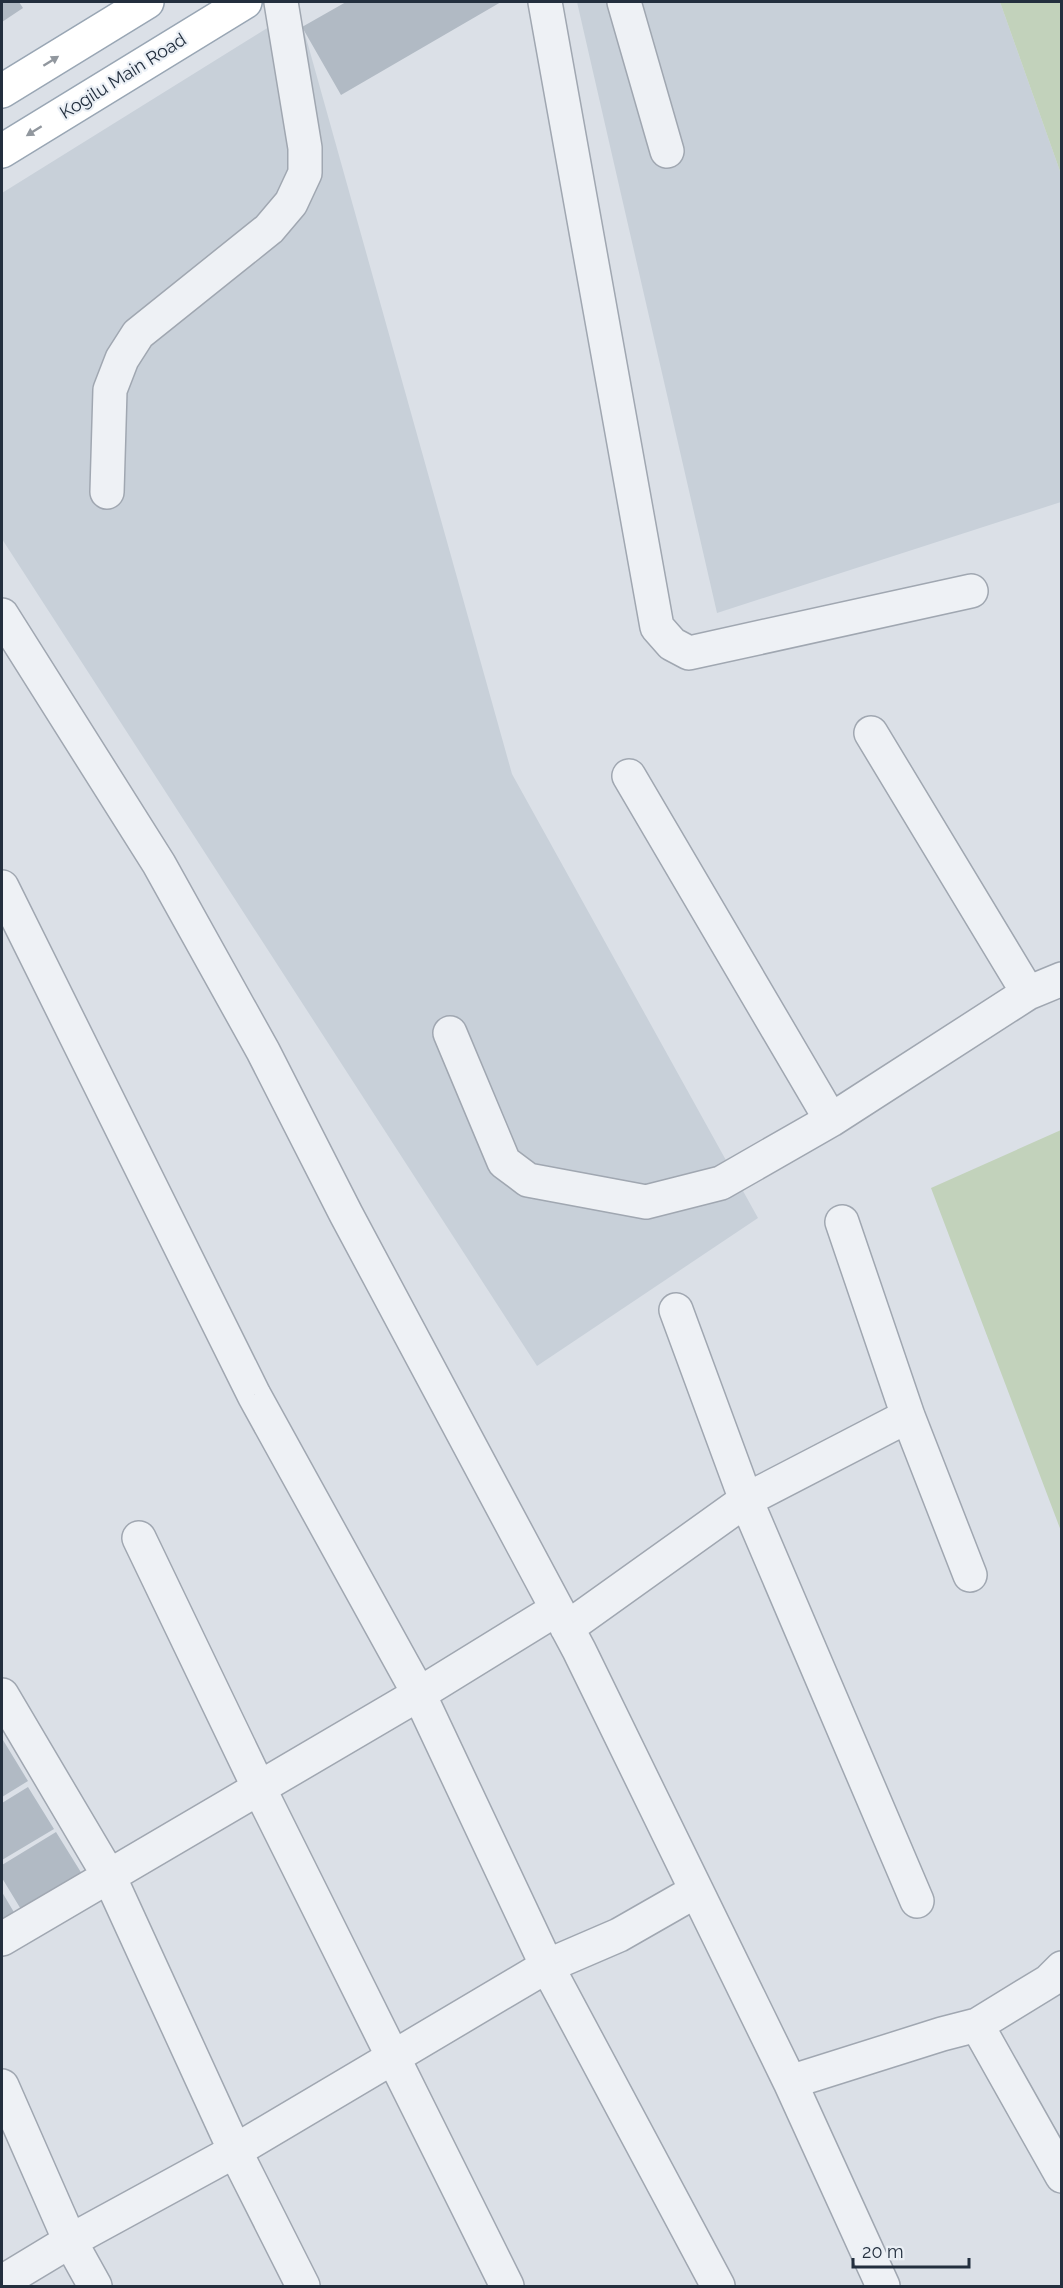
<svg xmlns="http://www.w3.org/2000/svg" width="1063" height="2288" font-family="Raleway,sans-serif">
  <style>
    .built { fill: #c8d0d9 }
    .green { fill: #c2d2bb }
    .building { fill: #b1bac4 }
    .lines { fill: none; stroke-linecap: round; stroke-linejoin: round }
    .minor-casing { stroke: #a0a7b1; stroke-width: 36 }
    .major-casing { stroke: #99a6b4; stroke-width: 36 }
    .minor { stroke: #eef1f5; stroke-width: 33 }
    .major { stroke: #fff; stroke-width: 33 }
    .oneway { fill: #91979e }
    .labels { text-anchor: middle; stroke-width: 4.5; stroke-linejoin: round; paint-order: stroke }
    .street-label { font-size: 18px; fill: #232f3e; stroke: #eaeff5 }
  </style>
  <rect width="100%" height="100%" fill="#dbe0e7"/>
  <path class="built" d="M577 2H1000L1061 174V502L717 613Z
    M298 9 512 774 758 1218 537 1366 2 539V193Z"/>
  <path class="green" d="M1000 2H1061V174Z
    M1061 1130V1531L931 1188Z"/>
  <path class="building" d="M2 2H19L23 8 2 22Z
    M346 2H501L341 95 302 27Z
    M3 1740 28 1781 2 1797V1741Z
    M28 1787 54 1829 2 1860V1803Z
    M56 1832 82 1874 22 1911 2 1878V1865Z
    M2 1892 15 1914 2 1922Z"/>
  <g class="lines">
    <defs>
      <path id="minor" d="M545 2 657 627 672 644 689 653 971 591
        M624 2 667 151
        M107 492 110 390 122 359 138 334 269 229 291 203 305 173V148L281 2
        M2 615 159 864 263 1051 346 1214 579 1650 790 2082
        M871 733 1028 993
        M629 776 831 1120
        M2 887 254 1395 419 1694 547 1966 718 2286
        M450 1033 504 1162 528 1180 646 1202 721 1183 831 1120 1028 993 1062 979
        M842 1222 908 1416 970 1575
        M676 1310 746 1500 917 1901
        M139 1538 259 1788 507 2286
        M567 1628 746 1500 908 1416
        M2 1695 109 1876 235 2151 70 2241 2 2282
        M2 1939 419 1694 557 1609
        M977 2025 1049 1981 1062 1968
        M2 2086 70 2241 95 2286
        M303 2286 235 2151 547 1966 619 1935 696 1891
        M883 2286 790 2082 942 2034 977 2025 1062 2176"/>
      <path id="major" d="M2 91 147 2
        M2 151 245 2"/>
    </defs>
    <use href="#minor" class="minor-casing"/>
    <use href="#major" class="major-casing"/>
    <use href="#minor" class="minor"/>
    <use href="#major" class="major"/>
  </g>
  <defs><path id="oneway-solid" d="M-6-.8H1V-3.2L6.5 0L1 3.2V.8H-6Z" transform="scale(1.5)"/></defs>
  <g class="oneway">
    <use href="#oneway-solid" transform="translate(51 61) rotate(-32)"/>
    <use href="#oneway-solid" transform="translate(34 131) rotate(148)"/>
  </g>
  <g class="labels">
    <g class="street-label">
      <text transform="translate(123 76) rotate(-32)" y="6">Kogilu Main Road</text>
    </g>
  </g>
  <rect width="1063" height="2288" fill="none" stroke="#232f3e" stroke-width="6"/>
  <path d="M853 2258v9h116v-9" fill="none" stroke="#232f3e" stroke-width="3"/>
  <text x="862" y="2258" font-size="18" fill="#232f3e" stroke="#eaeff5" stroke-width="4.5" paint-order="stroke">20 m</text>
</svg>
